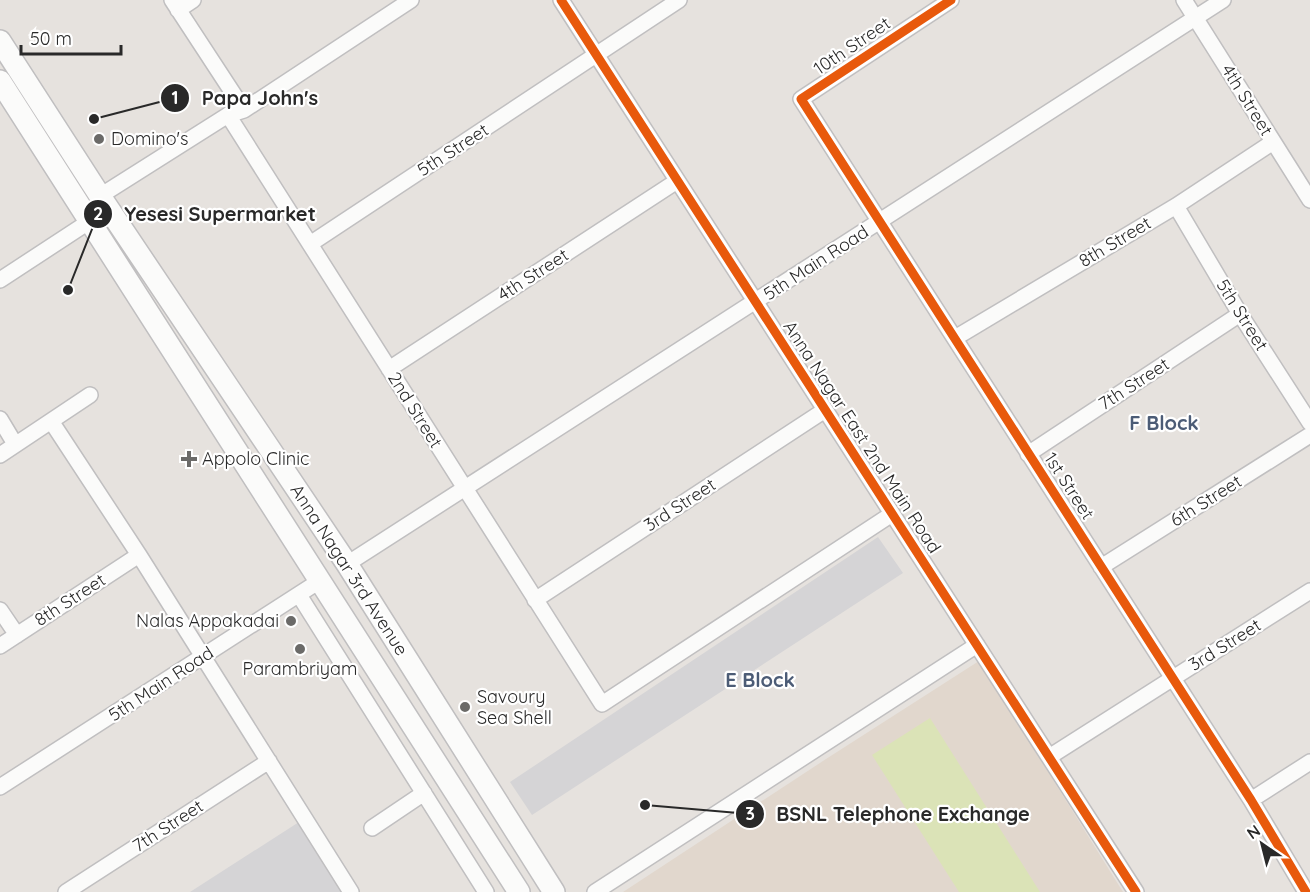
<svg xmlns="http://www.w3.org/2000/svg" width="1310" height="892" font-family="Quicksand,sans-serif">
  <style>
    .industrial { fill: #d5d4d6 }
    .education { fill: #e1d7cd }
    .pitch { fill: #dbe3b7 }
    .lines { fill: none; stroke-linecap: round; stroke-linejoin: round }
    .street-casing { stroke: #c0bfc0; stroke-width: 18 }
    .secondary-casing { stroke: #c0bfc0; stroke-width: 24 }
    .street { stroke: #fbfbfa; stroke-width: 15 }
    .secondary { stroke: #fbfbfa; stroke-width: 21 }
    .cycleway-casing { stroke: #fff; stroke-width: 13 }
    .cycleway { stroke: #e8590c; stroke-width: 9 }
    .poi-dot { fill: #6b6a68; stroke: #fff; stroke-width: 2 }
    .labels { text-anchor: middle; stroke-width: 4.5; stroke-linejoin: round; paint-order: stroke }
    .street-label { font-size: 18px; fill: #292929; stroke: #fff }
    .poi-label { font-size: 18px; fill: #292929; stroke: #fff; text-anchor: start }
    .neighbourhood-label { font-size: 20px; font-weight: bold; fill: #4c5c76; stroke: #fff }
    .leader { fill: none; stroke: #292929; stroke-width: 2 }
    .callout-dot { fill: #292929; stroke: #fff; stroke-width: 2 }
    .mark-label { font-size: 18px; text-anchor: middle; font-weight: bold; fill: #fff }
    .callout-label { font-size: 20px; text-anchor: middle; font-weight: bold; fill: #292929; stroke: #fff; stroke-width: 4.5; stroke-linejoin: round; paint-order: stroke }
  </style>
  <rect width="100%" height="100%" fill="#e6e2de"/>
  <path class="industrial" d="M878 537 903 573 532 815 510 782Z
    M299 822 342 892H190Z"/>
  <path class="education" d="M979 661 1123 892H623L826 759Z"/>
  <path class="pitch" d="M930 718 1040 892H959L872 755Z"/>
  <g class="lines">
    <defs>
      <path id="street" d="M172 0 244 110
        M561 0 1136 892
        M951 0 801 99 1251 800 1306 892
        M1184 0 1310 200
        M178 10 193 0
        M228 115 602 704 892 514
        M100 196 228 115 244 110 411 0
        M1176 206 1240 314 1310 423
        M310 244 679 0
        M0 280 90 221
        M955 338 1176 206 1273 142
        M389 369 677 181
        M0 419 15 444
        M51 421 139 555 351 892
        M1028 454 1240 314
        M0 455 90 395
        M347 564 1223 0
        M1101 567 1310 435
        M299 595 486 892
        M535 600 825 410
        M0 610 17 635
        M0 646 139 555
        M1049 757 1310 591
        M0 787 321 580
        M1251 800 1310 762
        M372 828 424 793
        M66 892 269 761
        M595 892 977 645"/>
      <path id="secondary" d="M0 41 100 196 347 564 554 892
        M0 81 519 892"/>
    </defs>
    <use href="#street" class="street-casing"/>
    <use href="#secondary" class="secondary-casing"/>
    <use href="#street" class="street"/>
    <use href="#secondary" class="secondary"/>
    <defs>
      <path id="cycleway" d="M561 0 1136 892
        M951 0 801 99 1251 800 1306 892"/>
    </defs>
    <use href="#cycleway" class="cycleway-casing"/>
    <use href="#cycleway" class="cycleway"/>
  </g>
  <g class="poi-dot">
    <circle cx="99" cy="139" r="6"/>
    <path d="M186 450h6v6h6v6h-6v6h-6v-6h-6v-6h6z"/>
    <circle cx="291" cy="621" r="6"/>
    <circle cx="300" cy="649" r="6"/>
    <circle cx="465" cy="707" r="6"/>
  </g>
  <g class="labels">
    <g class="street-label">
      <text transform="translate(852 46) rotate(-34)" y="6">10th Street</text>
      <text transform="translate(1247 100) rotate(58)" y="6">4th Street</text>
      <text transform="translate(453 150) rotate(-33)" y="6">5th Street</text>
      <text transform="translate(1115 242) rotate(-31)" y="6">8th Street</text>
      <text transform="translate(816 263) rotate(-33)" y="6">5th Main Road</text>
      <text transform="translate(533 275) rotate(-33)" y="6">4th Street</text>
      <text transform="translate(1242 315) rotate(58)" y="6">5th Street</text>
      <text transform="translate(1134 384) rotate(-33)" y="6">7th Street</text>
      <text transform="translate(415 410) rotate(58)" y="6">2nd Street</text>
      <text transform="translate(862 437) rotate(57)" y="6">Anna Nagar East 2nd Main Road</text>
      <text transform="translate(1069 486) rotate(57)" y="6">1st Street</text>
      <text transform="translate(1206 501) rotate(-32)" y="6">6th Street</text>
      <text transform="translate(680 505) rotate(-33)" y="6">3rd Street</text>
      <text transform="translate(349 570) rotate(57)" y="6">Anna Nagar 3rd Avenue</text>
      <text transform="translate(70 600) rotate(-33)" y="6">8th Street</text>
      <text transform="translate(1225 645) rotate(-32)" y="6">3rd Street</text>
      <text transform="translate(161 684) rotate(-33)" y="6">5th Main Road</text>
      <text transform="translate(168 826) rotate(-33)" y="6">7th Street</text>
    </g>
    <g class="poi-label">
      <text x="111" y="145">Domino's</text>
      <text x="202" y="465">Appolo Clinic</text>
      <text x="279" y="627" text-anchor="end">Nalas Appakadai</text>
      <text x="300" y="675" text-anchor="middle">Parambriyam</text>
      <text x="477" y="703">Savoury<tspan x="477" dy="21">Sea Shell</tspan></text>
    </g>
    <g class="neighbourhood-label">
      <text x="1164" y="430">F Block</text>
      <text x="760" y="687">E Block</text>
    </g>
  </g>
  <path class="leader" d="M94 119L175 98M68 290L98 214M645 805L750 814"/>
  <g class="callout-dot">
    <circle cx="94" cy="119" r="6"/>
    <circle cx="68" cy="290" r="6"/>
    <circle cx="645" cy="805" r="6"/>
    <circle cx="175" cy="98" r="15"/>
    <circle cx="98" cy="214" r="15"/>
    <circle cx="750" cy="814" r="15"/>
  </g>
  <g class="mark-label">
    <text x="175" y="104">1</text>
    <text x="98" y="220">2</text>
    <text x="750" y="820">3</text>
  </g>
  <g class="callout-label">
    <text x="260" y="105">Papa John's</text>
    <text x="220" y="221">Yesesi Supermarket</text>
    <text x="903" y="821">BSNL Telephone Exchange</text>
  </g>
  <g transform="translate(1262 844) rotate(325)" stroke="#ffffff" stroke-width="4.5" paint-order="stroke">
  <path d="M0-4.5L10 22L0 15L-10 22Z" fill="#292929"/>
  <text y="-9" font-size="16" font-weight="bold" text-anchor="middle" fill="#292929">N</text>
  </g>
  <path d="M21 45v9h100v-9" fill="none" stroke="#292929" stroke-width="3"/>
  <text x="30" y="45" font-size="18" fill="#292929" stroke="#ffffff" stroke-width="4.5" paint-order="stroke">50 m</text>
</svg>
